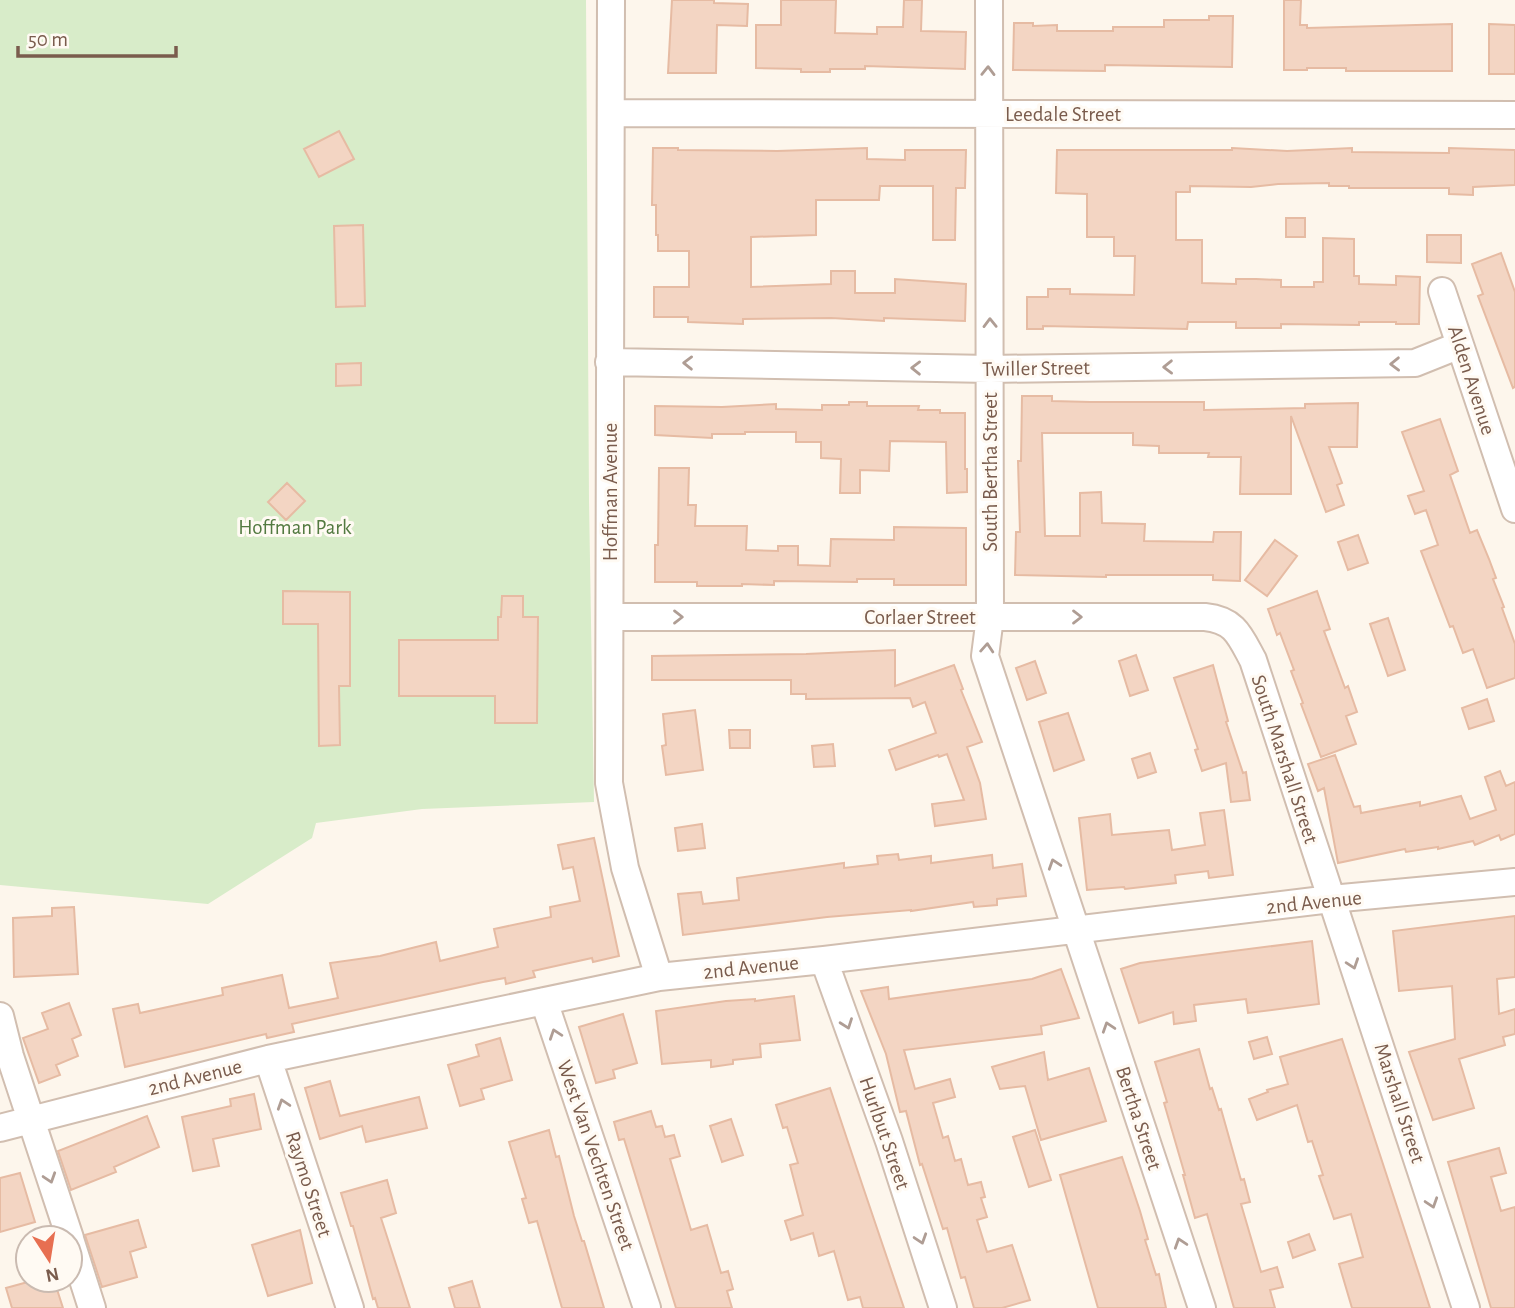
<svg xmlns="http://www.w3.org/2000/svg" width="1515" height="1308" font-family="'Alegreya Sans',sans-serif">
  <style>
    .green { fill: #d8ecc9 }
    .building { fill: #f3d5c3; stroke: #e6bba3; stroke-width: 2 }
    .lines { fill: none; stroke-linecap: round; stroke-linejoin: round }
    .minor-casing { stroke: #d1beb0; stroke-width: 30 }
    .minor { stroke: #fff; stroke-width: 26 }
    .oneway { stroke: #af9d94 }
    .labels { text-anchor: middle; stroke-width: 6; stroke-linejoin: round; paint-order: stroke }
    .street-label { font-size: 21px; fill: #7a5c4d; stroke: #fffaf3 }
    .park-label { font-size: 21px; fill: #537a41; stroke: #fffaf3 }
  </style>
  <rect width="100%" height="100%" fill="#fdf6ec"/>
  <path class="green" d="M0 0H586L589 501 594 802 422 809 316 823 312 838 208 904 0 885Z"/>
  <path class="building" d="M672 0H714V3L748 4 747 26 717 25 716 73H668Z
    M781 0H836L835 33 877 34V27H903L904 0H922L921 31 966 32 965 69 865 66V69H830V72H801V69L756 68V25H781Z
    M1284 0H1301L1300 25H1307V28L1452 24V71H1346V68H1307V70H1284Z
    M1209 16H1233L1232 67 1105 65V71L1013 70 1014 23H1033V26L1057 25V31H1113V27H1164V20H1209Z
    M1489 24 1515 25V74H1489Z
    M339 131 354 159 319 177 304 149Z
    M653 148H678V150L777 151 867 148V159L905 160V150H966L965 188H956L955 240H933V186H880L879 200H816V235L751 237V287L831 284V271H855V293H895V279L966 284 965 321 884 318V321L831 318 743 319V324L688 322V317H654V287H689V251H658V235H656V205H652Z
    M1232 148 1287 151 1352 148V152L1449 153V148L1515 150V185L1473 187V195L1449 194V188H1349V186H1329V183L1278 184 1251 187 1190 186V192H1176V240H1202V283L1236 284V279H1256L1281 280V287H1314V282H1323V238L1354 239V276H1359V284L1396 285V276L1420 277 1419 324H1396V322H1359V325L1281 324V328H1236V322H1188L1187 329 1043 326V329H1027V297H1048V289H1070V294L1134 295 1135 256H1114V237H1087V194L1056 193 1057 150H1232Z
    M1286 218H1305V237H1286Z
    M363 225 365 306 336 307 334 226Z
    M1427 235H1461V263L1427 262Z
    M1501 253 1515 292V387L1513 388 1478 296 1483 294 1472 264Z
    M361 363V385L336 386V364Z
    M1022 396H1052V401L1090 402H1204V410L1305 408V404L1358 403 1357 447H1329L1342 483 1337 485 1344 505 1326 512 1291 416V494H1240L1241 457H1208L1209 453H1159V446L1133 445V433H1042L1045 536H1080V493L1101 492 1102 523 1145 524 1144 541 1213 542 1214 532H1241L1240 581 1213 580V575H1106V577L1015 575 1016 532H1020L1018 461H1021Z
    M849 402H867V406H919L918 410H940V413H965V469H967V492L947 493 946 442 890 441 889 471 860 470V493H840L841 459 821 458V442H796V432H745V434H712V438L655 435V406L722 407 776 404V409L822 410V405H849Z
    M1440 419 1458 471 1450 475 1470 533 1477 530 1489 559 1496 578 1493 579 1504 607 1502 608 1515 644V678L1487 688 1473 649 1463 653 1453 626 1450 627 1421 551 1438 545 1426 510 1415 514 1408 496 1424 491 1402 432Z
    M659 468H689L688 505H696L695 526H747L746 550 778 551V546H798V565L830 566 831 539 894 540V527L966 528V585H894V579H857V582L774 581V585L742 584V586H697V582H655V545H658Z
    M287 483 305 501 286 520 268 502Z
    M1358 535 1368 563 1348 570 1338 542Z
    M1275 540 1297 556 1267 596 1245 580Z
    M283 591 350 592V686H339L340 745 319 746 318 624H283Z
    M1317 591 1330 629 1324 631 1345 688 1348 686 1357 712 1346 716 1356 744 1321 757 1301 704 1303 703 1291 671 1294 670 1280 633 1277 635 1268 609Z
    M502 596H523V617H538L537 723H495V696H399V640H498V617H501Z
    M1388 618 1405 670 1388 676 1370 624Z
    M895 650V686L954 665 963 689 961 690 982 742 967 747 980 783 986 819 935 826 932 804 964 800 947 754 939 757 938 755 896 770 889 750 936 733 925 702 913 707 910 698 806 699V694H791V680H652V656L806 654Z
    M1136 655 1148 690 1130 696 1119 661Z
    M1035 661 1046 693 1027 700 1016 668Z
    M1213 665 1228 721 1226 722 1243 773 1246 772 1250 800 1231 802 1226 763 1202 771 1195 750 1198 749 1174 678Z
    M1487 699 1494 721 1469 729 1462 708Z
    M695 710 703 770 666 775 662 746 666 745 663 714Z
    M1068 713 1084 760 1054 771 1039 722Z
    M729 730H750V748H730Z
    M833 744 835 766 814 767 812 746Z
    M1150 753 1156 772 1138 778 1132 759Z
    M1335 755 1354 807 1360 806 1361 813 1420 802V806L1461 796 1470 819 1496 810 1485 777 1500 771 1506 786 1515 782V834L1501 840 1499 835 1475 845 1473 841 1438 849V847L1406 852 1405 849 1338 863 1324 788 1318 791 1308 764Z
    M1224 810 1233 875 1209 878 1208 871 1175 875 1176 883 1125 889 1124 887 1087 890 1079 818 1110 814 1112 835 1169 830 1172 850 1205 845 1200 813Z
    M702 824 705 848 678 851 675 828Z
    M594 838 619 956 593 962 592 958 533 971 535 977 506 984 505 978 483 982 292 1024 294 1032 267 1038 266 1034 125 1067 113 1009 138 1004 140 1013 223 995 222 988 282 975 289 1008 338 998 330 963 380 956 436 942 440 961 498 947 494 929 551 917 550 907 580 901 573 867 563 869 558 845Z
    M898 854 899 860 931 856V863L992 855 993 868 1022 864 1026 896 997 899V905L974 907 973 902 911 911V910L827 917 683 935 678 894 701 892 703 904 739 900 737 878 844 863V868L878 864 877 856Z
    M74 907 78 974 14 977 13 918 52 916V908Z
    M1515 916V977L1497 979 1499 1014 1515 1009V1034L1503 1037 1505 1045 1459 1059 1474 1108 1433 1120 1409 1052 1455 1039 1452 986 1399 991 1393 931Z
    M1312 941 1319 1004 1248 1013 1246 999 1194 1005 1196 1021 1174 1024 1173 1012 1139 1023 1121 969 1140 963Z
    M1061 969 1079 1018 1041 1026 1042 1034 904 1050 915 1089 950 1079 955 1097 933 1103 943 1138 948 1136 955 1161 961 1159 968 1185 981 1182 985 1197 981 1198 987 1217 977 1220 987 1252 1012 1245 1030 1300 1002 1308H974L965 1277 961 1278 947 1228 943 1229 922 1164 920 1165 906 1111 900 1112 886 1054 861 991 888 987 889 999 1032 979Z
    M794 996 800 1040 760 1044 761 1057 733 1060V1064L711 1067V1060L662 1064 656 1011 726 1001 755 999V1001Z
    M69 1003 81 1035 72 1039 78 1056 56 1065 60 1075 39 1083 23 1038 48 1029 42 1013Z
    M623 1014 637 1063 613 1070 615 1078 596 1083 579 1027Z
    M1267 1037 1272 1054 1254 1059 1249 1042Z
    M500 1038 512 1080 481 1089 484 1099 460 1106 448 1065 479 1056 476 1045Z
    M1342 1039 1420 1277 1430 1308H1352L1339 1264 1363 1257 1351 1214 1334 1219 1319 1176 1323 1175 1312 1141 1308 1142 1297 1105 1257 1120 1249 1099 1268 1092 1267 1090 1288 1084 1280 1057Z
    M1199 1049 1210 1089 1212 1088 1219 1110 1221 1109 1241 1180 1244 1179 1250 1202 1241 1204 1261 1272 1277 1267 1283 1287 1270 1290 1275 1308H1234L1207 1214 1195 1218 1183 1175H1185L1164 1103 1167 1102 1155 1062Z
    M1044 1052 1048 1080 1089 1068 1106 1121 1041 1140 1025 1086 1000 1089 992 1067Z
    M330 1081 340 1116 419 1097 427 1128 366 1142 362 1126 320 1139 305 1088Z
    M830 1088 862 1184 904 1308H863L860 1297 848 1300 834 1251 819 1256 813 1233 791 1240 785 1221 803 1215 790 1165 798 1163 787 1127 783 1128 776 1105Z
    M254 1094 261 1129 213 1139 219 1166 193 1171 182 1117 231 1106 230 1099Z
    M651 1111 656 1127 662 1126 665 1137 674 1135 680 1156 670 1159 691 1230 707 1225 721 1273 728 1271 733 1289 727 1291 732 1308H676L624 1139 619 1140 614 1122Z
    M147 1116 159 1147 114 1167 116 1172 71 1190 58 1151Z
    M731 1119 743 1155 722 1162 710 1126Z
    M549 1130 556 1157 559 1156 574 1216 582 1241H584L604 1308H562L537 1221 529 1223 522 1199 526 1198 509 1142Z
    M1035 1130 1051 1180 1029 1187 1013 1137Z
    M1499 1148 1506 1173 1491 1177 1501 1211 1515 1207V1308H1491L1448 1162Z
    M1122 1157 1140 1211 1148 1239 1145 1240 1156 1275 1159 1274 1166 1308H1098L1060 1175Z
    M20 1173 35 1222 0 1232V1178Z
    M387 1180 396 1213 381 1218 410 1308H378L375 1298 373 1299 353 1226H351L341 1193Z
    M138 1220 146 1247 130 1252 137 1277 102 1287 85 1235Z
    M300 1230 312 1283 268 1296 252 1245Z
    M1309 1234 1315 1250 1293 1258 1288 1242Z
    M35 1280H54L63 1308H12L6 1288Z
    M472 1281 480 1308H455L449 1288Z"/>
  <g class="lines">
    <defs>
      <path id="minor" d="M611 0 609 783 625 868 659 977
        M989 0 990 617 985 656 1202 1308
        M611 113 1515 115
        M1442 291 1515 509
        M609 362 990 369 1415 363 1460 345
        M610 617H1205C1235 620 1240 636 1253 660L1466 1308
        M824 960 889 1141 943 1308
        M544 1001 647 1308
        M0 1016 10 1056 70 1238
        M268 1059 350 1308
        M0 1128 268 1059 659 977 824 960 1331 899 1515 882
        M70 1239 92 1308"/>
    </defs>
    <use href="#minor" class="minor-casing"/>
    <use href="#minor" class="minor"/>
  </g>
  <defs><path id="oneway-chevron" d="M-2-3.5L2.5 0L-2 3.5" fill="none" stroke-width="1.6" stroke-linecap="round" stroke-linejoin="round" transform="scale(1.75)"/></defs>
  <g class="oneway">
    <use href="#oneway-chevron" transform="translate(988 71) rotate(-89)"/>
    <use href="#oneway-chevron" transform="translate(990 323) rotate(-91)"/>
    <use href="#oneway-chevron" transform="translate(688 363) rotate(-179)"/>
    <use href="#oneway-chevron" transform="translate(1395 364) rotate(179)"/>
    <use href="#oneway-chevron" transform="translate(1168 367) rotate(179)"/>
    <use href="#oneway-chevron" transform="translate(916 368) rotate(-179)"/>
    <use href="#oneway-chevron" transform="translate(678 617)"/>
    <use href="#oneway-chevron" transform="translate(1077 617)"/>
    <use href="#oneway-chevron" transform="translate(987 648) rotate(-86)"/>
    <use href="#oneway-chevron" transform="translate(1054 864) rotate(-108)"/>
    <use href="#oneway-chevron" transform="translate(1353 964) rotate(71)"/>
    <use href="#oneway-chevron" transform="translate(847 1024) rotate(70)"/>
    <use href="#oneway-chevron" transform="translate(1108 1027) rotate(-108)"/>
    <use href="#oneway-chevron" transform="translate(555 1034) rotate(-109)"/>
    <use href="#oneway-chevron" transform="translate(283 1104) rotate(-108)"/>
    <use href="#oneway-chevron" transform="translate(50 1178) rotate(72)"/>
    <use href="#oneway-chevron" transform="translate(1432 1203) rotate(72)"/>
    <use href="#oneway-chevron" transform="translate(921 1239) rotate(72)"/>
    <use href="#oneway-chevron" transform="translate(1180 1243) rotate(-108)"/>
  </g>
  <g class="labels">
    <g class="street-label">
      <text x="1063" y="121">Leedale Street</text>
      <text transform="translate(1036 368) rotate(-1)" y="7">Twiller Street</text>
      <text transform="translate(1472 380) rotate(72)" y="7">Alden Avenue</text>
      <text transform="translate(990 472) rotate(-90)" y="7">South Bertha Street</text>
      <text transform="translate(610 492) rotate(-90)" y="7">Hoffman Avenue</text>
      <text x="920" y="624">Corlaer Street</text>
      <text transform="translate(1285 759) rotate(72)" y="7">South Marshall Street</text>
      <text transform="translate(1314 902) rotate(-6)" y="7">2nd Avenue</text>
      <text transform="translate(751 967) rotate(-6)" y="7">2nd Avenue</text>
      <text transform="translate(195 1077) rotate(-14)" y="7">2nd Avenue</text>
      <text transform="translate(1400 1103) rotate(72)" y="7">Marshall Street</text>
      <text transform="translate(1139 1118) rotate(72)" y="7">Bertha Street</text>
      <text transform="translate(885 1133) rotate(71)" y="7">Hurlbut Street</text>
      <text transform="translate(596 1155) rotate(71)" y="7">West Van Vechten Street</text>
      <text transform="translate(309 1184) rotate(72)" y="7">Raymo Street</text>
    </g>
    <g class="park-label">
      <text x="295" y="534">Hoffman Park</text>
    </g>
  </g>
  <g transform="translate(49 1259) rotate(168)"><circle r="33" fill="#fffaf3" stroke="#cabbb1" stroke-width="2"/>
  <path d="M0-5L12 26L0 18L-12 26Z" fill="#e76f51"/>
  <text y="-10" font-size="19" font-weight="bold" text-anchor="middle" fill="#7a5c4d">N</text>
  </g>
  <path d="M18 46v10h158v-10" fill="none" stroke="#7a5c4d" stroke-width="3.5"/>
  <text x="28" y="46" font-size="21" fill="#7a5c4d" stroke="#fffaf3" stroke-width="5" paint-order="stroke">50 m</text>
</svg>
